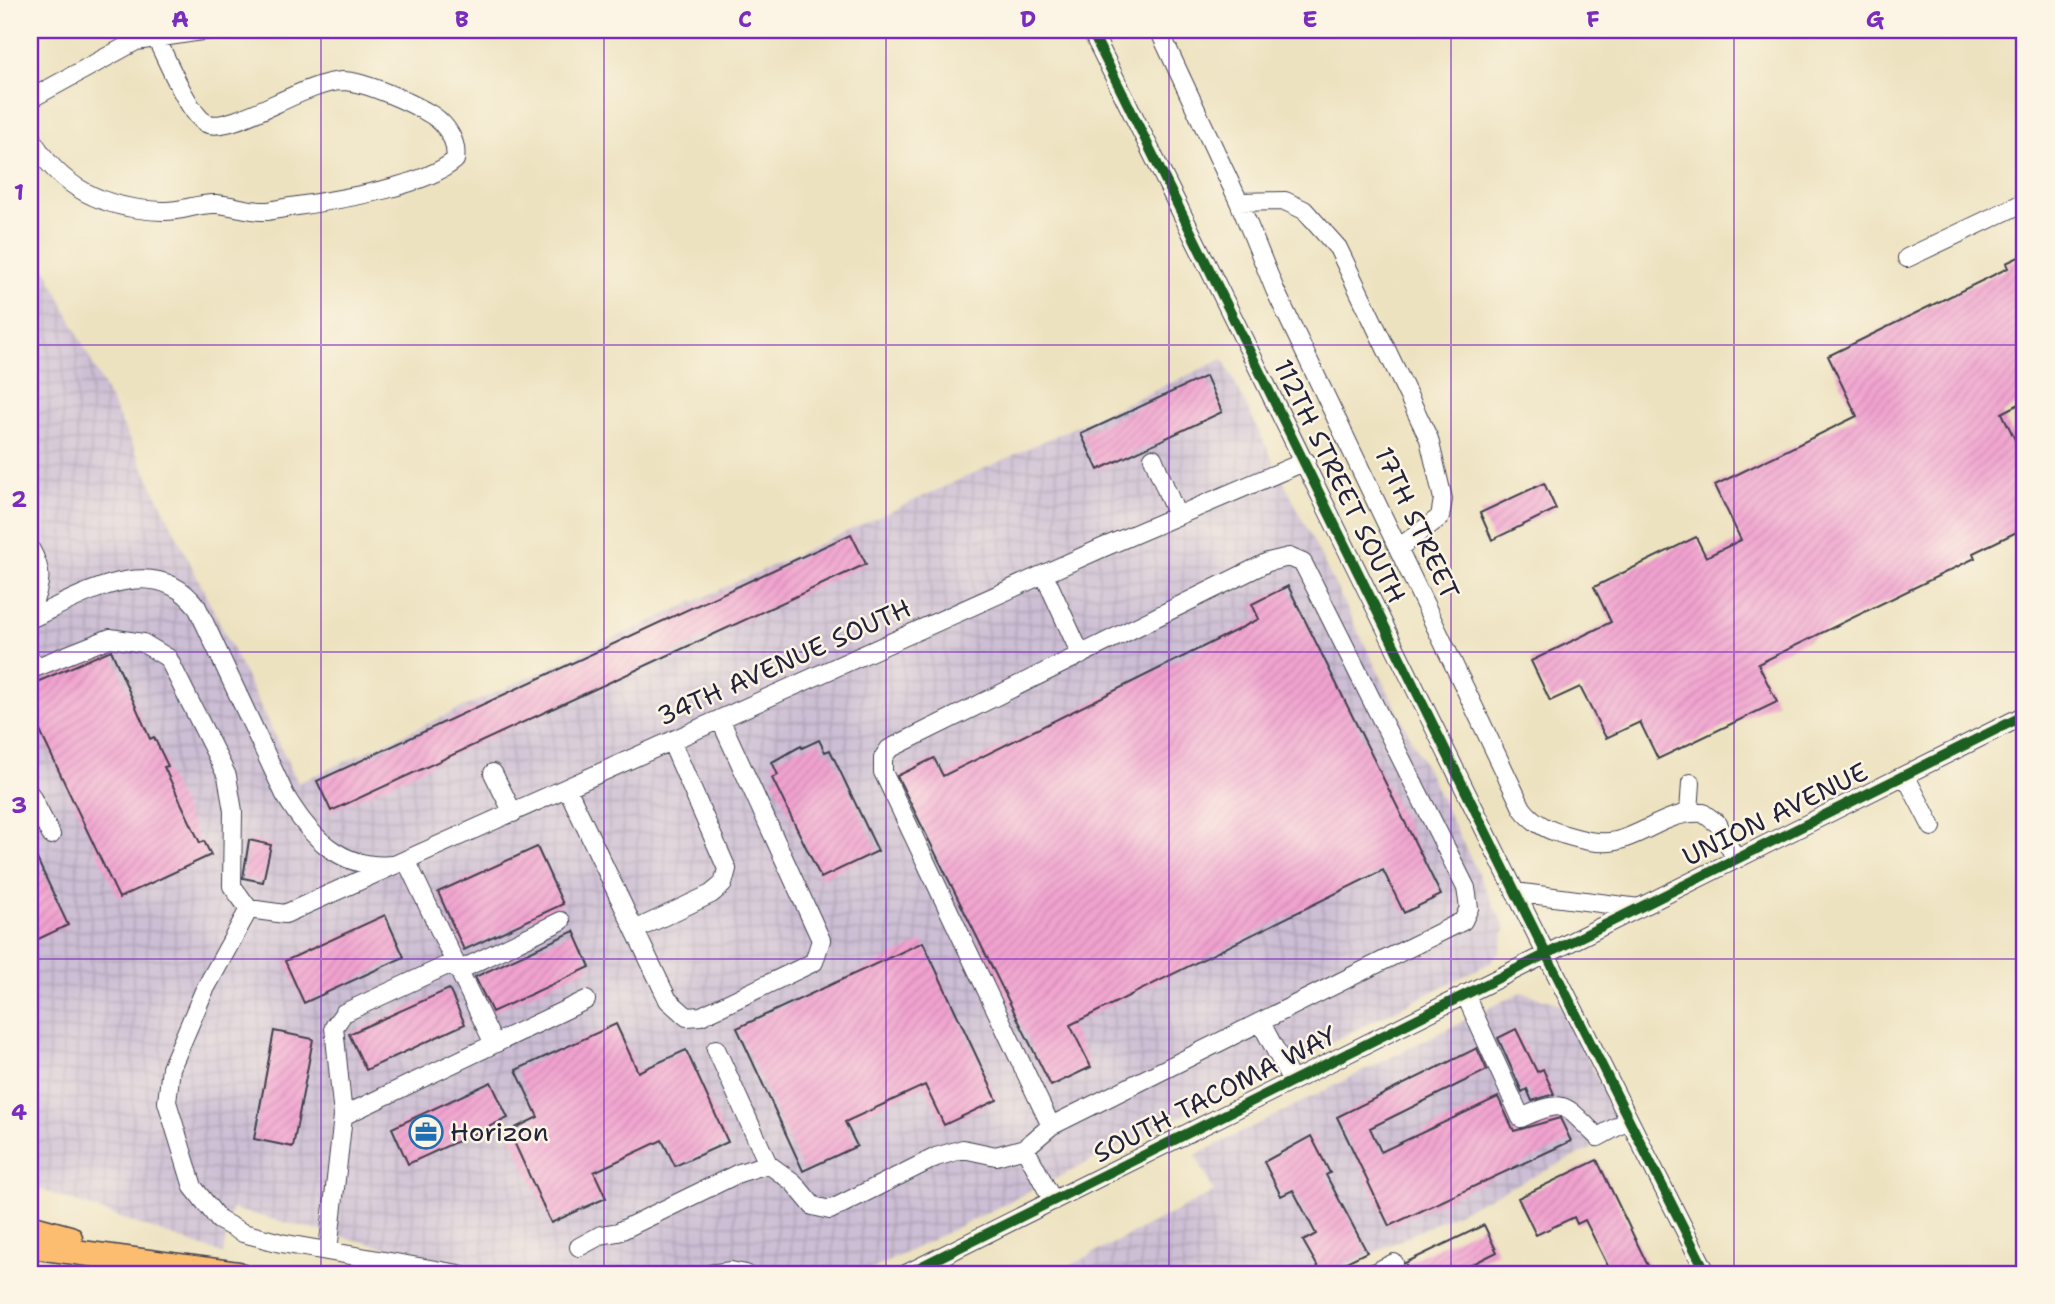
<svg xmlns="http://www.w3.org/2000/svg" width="2055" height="1304" font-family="'Shantell Sans',sans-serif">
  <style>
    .industrial { fill: url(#industrial-grid) }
    .building { fill: url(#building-hatch) }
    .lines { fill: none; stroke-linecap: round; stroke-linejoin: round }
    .minor-casing { stroke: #403f4f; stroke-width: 20 }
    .highway-casing { stroke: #403f4f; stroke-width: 27 }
    .minor { stroke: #fff; stroke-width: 18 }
    .highway { stroke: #fcbd6f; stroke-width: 24 }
    .cycleway-casing { stroke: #fcf5e5; stroke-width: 15 }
    .cycleway { stroke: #1b5e20; stroke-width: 10 }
    .grid { fill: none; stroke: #7b2cbf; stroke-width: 2; stroke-opacity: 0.55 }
    .labels { text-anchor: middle; stroke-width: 5; stroke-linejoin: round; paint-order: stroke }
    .street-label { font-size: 26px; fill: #22223b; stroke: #fcf5e5 }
    .poi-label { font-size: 26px; fill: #22223b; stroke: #fcf5e5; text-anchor: start }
    .neatline { fill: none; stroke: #7b2cbf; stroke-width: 2.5 }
    .grid-label { font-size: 23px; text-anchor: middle; font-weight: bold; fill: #7b2cbf }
  </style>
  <defs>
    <pattern id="industrial-grid" width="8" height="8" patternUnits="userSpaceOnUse" patternTransform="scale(1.75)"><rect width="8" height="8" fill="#ccbed4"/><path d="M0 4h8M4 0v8" fill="none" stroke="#afa3b7"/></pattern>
    <pattern id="building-hatch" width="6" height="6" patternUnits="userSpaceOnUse" patternTransform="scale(1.75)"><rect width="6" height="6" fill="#f1a2cf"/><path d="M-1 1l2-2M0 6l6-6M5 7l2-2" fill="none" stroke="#ce8bb3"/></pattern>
  </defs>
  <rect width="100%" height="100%" fill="#fcf5e5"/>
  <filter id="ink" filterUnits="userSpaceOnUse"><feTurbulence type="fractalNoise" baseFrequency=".0143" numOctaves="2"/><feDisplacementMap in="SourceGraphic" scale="14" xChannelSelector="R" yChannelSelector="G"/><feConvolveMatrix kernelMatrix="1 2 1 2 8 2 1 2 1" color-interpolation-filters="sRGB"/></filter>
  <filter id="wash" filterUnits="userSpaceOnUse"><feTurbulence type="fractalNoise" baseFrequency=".00686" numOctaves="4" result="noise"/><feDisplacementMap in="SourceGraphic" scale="28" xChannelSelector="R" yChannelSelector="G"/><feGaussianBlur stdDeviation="1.57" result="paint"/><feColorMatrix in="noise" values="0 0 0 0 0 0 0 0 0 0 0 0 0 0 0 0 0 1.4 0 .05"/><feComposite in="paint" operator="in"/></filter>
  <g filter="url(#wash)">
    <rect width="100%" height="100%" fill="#ede2c0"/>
    <path class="industrial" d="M30 236 298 783 1223 359 1505 928 1500 952 1490 963 863 1274H763L739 1264 701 1274H494L231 1209 223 1254 30 1186Z
      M1521 992 1560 1004 1624 1133 1329 1274H1053L1214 1192 1196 1155Z"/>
    <g id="blocks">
      <path class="building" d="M2025 254V401L2002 413 2025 460V528L1973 553 1975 558 1758 664 1777 702 1658 759 1640 722 1606 738 1580 687 1550 701 1531 661 1611 622 1594 587 1696 537 1706 557 1741 540 1715 485 1857 416 1828 356 2008 268 2006 263Z
        M1206 376 1222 412 1098 470 1081 434Z
        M1544 483 1556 509 1492 540 1480 513Z
        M851 534 866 564 331 811 317 781Z
        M1288 586 1441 895 1404 913 1383 870 1070 1025 1091 1067 1051 1086 897 776 934 758 943 776 1259 619 1252 604Z
        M111 650 150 739 154 737 168 766 164 767 200 843 204 841 211 855 119 898 30 710V685Z
        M819 740 825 752 830 750 878 851 821 878 772 778 778 775 772 762 801 746 802 748Z
        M249 840 271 845 263 882 243 878Z
        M30 844 68 925 30 943Z
        M537 847 563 904 464 950 438 892Z
        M385 915 404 957 304 1003 285 961Z
        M574 931 590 967 492 1012 475 977Z
        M923 942 997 1100 944 1125 925 1085 845 1122 857 1146 803 1171 737 1028Z
        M449 989 465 1024 366 1070 349 1034Z
        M616 1024 638 1072 686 1050 728 1142 675 1166 662 1140 594 1172 606 1198 551 1223 509 1131 538 1117 516 1070Z
        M1516 1029 1537 1072 1543 1069 1554 1094 1532 1101 1527 1089 1522 1092 1498 1038Z
        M274 1031 313 1039 293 1147 254 1139Z
        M1477 1048 1487 1070 1370 1128 1381 1152 1498 1097 1514 1131 1560 1118 1571 1141 1389 1226 1337 1117Z
        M491 1082 508 1118 408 1164 392 1128Z
        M1311 1136 1330 1173 1326 1175 1367 1252 1322 1274 1303 1241 1316 1234 1293 1190 1281 1196 1264 1162Z
        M1597 1160 1652 1274H1612L1585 1220 1577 1224 1574 1217 1536 1235 1518 1198Z
        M1484 1225 1497 1252 1461 1270 1463 1274H1411L1405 1263Z"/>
    </g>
  </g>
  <g filter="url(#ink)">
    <use href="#blocks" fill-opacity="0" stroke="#403f4f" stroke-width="2"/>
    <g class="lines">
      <defs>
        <path id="minor" d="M1091 30C1297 444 1497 862 1707 1274
          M1159 30 1239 202 1275 290 1522 808C1532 822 1545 829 1562 834 1579 839 1598 845 1616 841 1646 834 1670 810 1703 813L1718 824 1735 858
          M30 99 136 41 208 30
          M30 136C59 188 104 209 163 211 181 212 198 203 216 204 234 205 249 212 268 211 317 202 419 191 455 160 458 142 447 125 432 115 412 103 365 81 342 81 304 82 230 135 206 123 189 115 165 55 155 36
          M1239 202 1285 201 1304 210 1338 248 1429 439 1443 499 1440 517 1400 547
          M1907 258 2025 202
          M1153 458 1177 516
          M30 548C45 575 40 583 30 612
          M1044 574 1081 655
          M30 619C81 596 154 549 197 607L285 795C310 837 341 870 393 865
          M30 659 37 667 110 638 143 643 168 658 227 776 233 811 232 886 249 909 285 914 1102 548 1306 461
          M493 773 513 813
          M1905 775 1932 827
          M567 788 668 1000 687 1017 701 1016 814 962 821 940 720 719
          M30 794 51 835
          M1689 812 1691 783
          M407 862 494 1044
          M1515 892 1639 908
          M249 909 204 991 171 1068 167 1102 193 1187 219 1220 243 1233 281 1243 459 1274
          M635 930 711 894 723 884 727 869 671 741
          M458 971 561 921
          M1465 994 1521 1118C1568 1097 1563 1105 1598 1137L1629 1120
          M1261 1023 1292 1081
          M716 1049 768 1164
          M343 1116 586 1000
          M1025 1148 1053 1201
          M579 1247 601 1235 618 1232 739 1173 768 1164 793 1182 813 1206 830 1210 936 1157 963 1149 996 1156 1025 1148 1051 1126 1463 921 1469 908 1466 888 1303 563 1289 557 1268 562 889 749 883 758V772L1051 1126
          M328 1251 343 1116 334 1027 344 1013 454 962
          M710 1274 731 1271 746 1274
          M906 1274 2025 715
          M1371 1274 1394 1263"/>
        <path id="highway" d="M30 1227 70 1238
          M30 1246 238 1274"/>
      </defs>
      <use href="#minor" class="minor-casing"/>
      <use href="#highway" class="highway-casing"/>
      <use href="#minor" class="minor"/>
      <use href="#highway" class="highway"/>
      <defs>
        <path id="cycleway" d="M1091 30C1297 444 1497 862 1707 1274
          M906 1274 2025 715"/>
      </defs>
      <use href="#cycleway" class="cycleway-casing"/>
      <use href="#cycleway" class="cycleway"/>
    </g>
  </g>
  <path class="grid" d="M321 30V1274M604 30V1274M886 30V1274M1169 30V1274M1451 30V1274M1734 30V1274M30 345H2025M30 652H2025M30 959H2025"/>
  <defs>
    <symbol id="office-ring" viewBox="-11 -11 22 22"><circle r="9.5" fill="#fcf5e5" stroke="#1f6fb2" stroke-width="1.5"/><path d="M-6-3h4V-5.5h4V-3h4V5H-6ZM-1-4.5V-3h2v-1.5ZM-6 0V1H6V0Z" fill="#1f6fb2"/></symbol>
  </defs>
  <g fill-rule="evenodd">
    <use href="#office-ring" x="407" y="1113" width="38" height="38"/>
  </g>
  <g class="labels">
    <g class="street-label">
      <text transform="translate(1340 481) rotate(64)" y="9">112TH STREET SOUTH</text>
      <text transform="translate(1417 523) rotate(65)" y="9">17TH STREET</text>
      <text transform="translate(784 662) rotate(-24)" y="9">34TH AVENUE SOUTH</text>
      <text transform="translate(1775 814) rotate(-26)" y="9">UNION AVENUE</text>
      <text transform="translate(1215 1094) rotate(-27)" y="9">SOUTH TACOMA WAY</text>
    </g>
    <g class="poi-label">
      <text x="450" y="1141">Horizon</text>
    </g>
  </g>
  <rect width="2055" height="1304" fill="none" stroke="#fcf5e5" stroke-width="77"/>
  <rect x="38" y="38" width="1978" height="1228" class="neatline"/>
  <g class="grid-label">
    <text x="180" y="27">A</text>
    <text x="462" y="27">B</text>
    <text x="745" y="27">C</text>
    <text x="1028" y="27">D</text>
    <text x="1310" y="27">E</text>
    <text x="1593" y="27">F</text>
    <text x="1875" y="27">G</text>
    <text x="19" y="200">1</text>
    <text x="19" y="507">2</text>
    <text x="19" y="813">3</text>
    <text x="19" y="1120">4</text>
  </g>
</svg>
